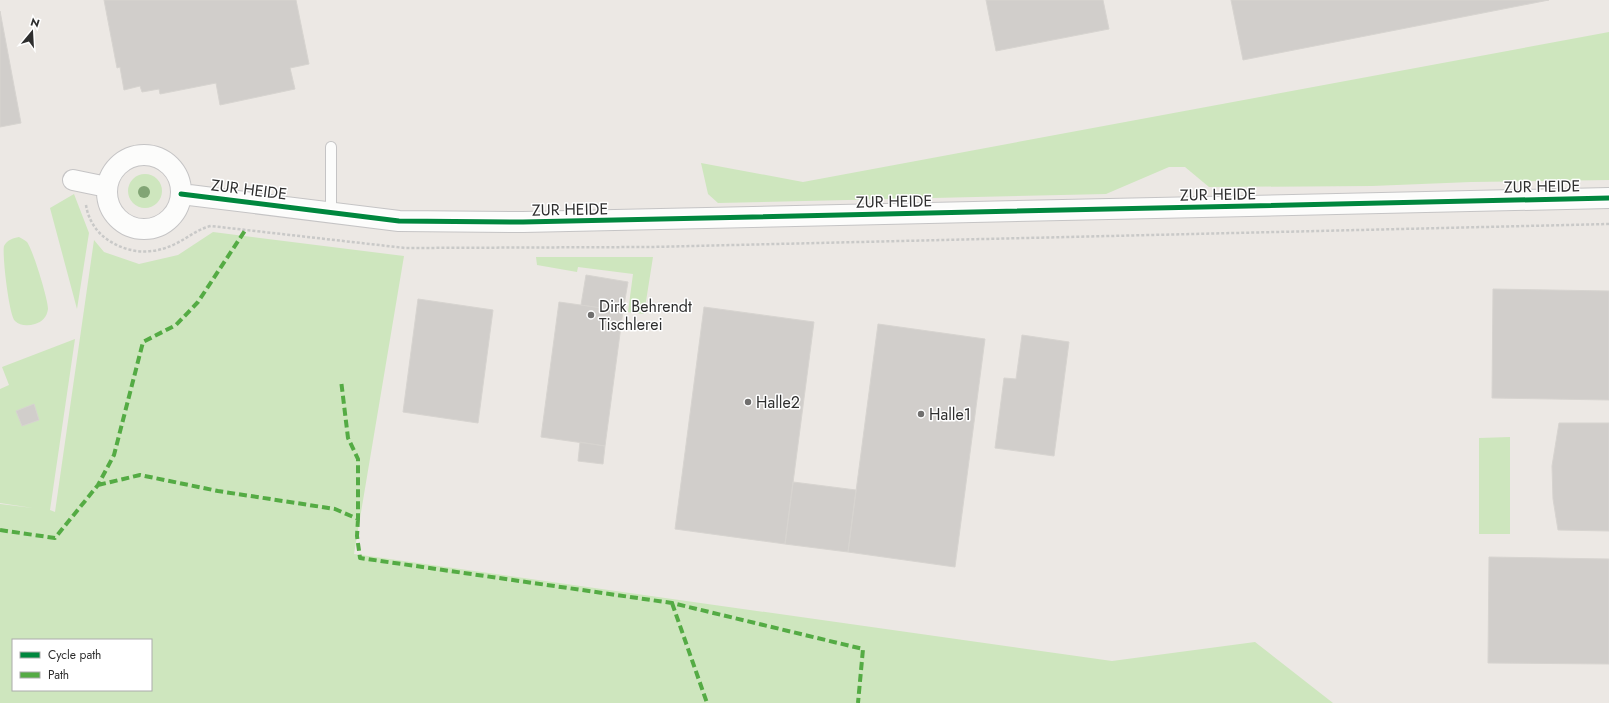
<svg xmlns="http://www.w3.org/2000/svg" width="1609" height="703" font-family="Jost,sans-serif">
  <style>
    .green { fill: #cee6be; fill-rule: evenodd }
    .building { fill: #d1cecb; stroke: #d7d4d0 }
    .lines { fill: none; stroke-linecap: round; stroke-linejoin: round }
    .service-casing { stroke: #c5c4c5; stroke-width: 12 }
    .minor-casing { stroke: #c5c4c5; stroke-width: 22 }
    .path { stroke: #c9c9c8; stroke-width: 2.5; stroke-dasharray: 3 2; stroke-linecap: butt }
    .service { stroke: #fcfcfb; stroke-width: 10 }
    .minor { stroke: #fcfcfb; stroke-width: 20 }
    .quiet { stroke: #54ab44; stroke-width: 4; stroke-dasharray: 8 4; stroke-linecap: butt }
    .cycleway-casing { stroke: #fff; stroke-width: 8 }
    .cycleway { stroke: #00873e; stroke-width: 5 }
    .tree { fill: #82a575 }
    .poi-dot { fill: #706f6e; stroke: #fff; stroke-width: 1.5 }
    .labels { text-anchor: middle; stroke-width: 3; stroke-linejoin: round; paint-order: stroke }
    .street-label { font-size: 16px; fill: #2e2e2e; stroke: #fff }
    .poi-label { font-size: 16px; fill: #2e2e2e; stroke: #fff; text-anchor: start }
  </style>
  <rect width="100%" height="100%" fill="#ece8e4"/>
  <path class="green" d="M1609 32V180L1471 182 1372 186 1209 187 1185 167H1169L1106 194 718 203 708 194 701 163 803 182Z
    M128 191a17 17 0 1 1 34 0a17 17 0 1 1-34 0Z
    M74 194 89 233 77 309 50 208Z
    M213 232 404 256 354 554 1112 661 1255 642 1333 703H0V504L33 508 0 503V389L9 385 2 367 75 339 50 510 55 512 94 240 104 252 139 264 178 255ZM13 640H151V690H13Z
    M19 237C22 239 25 240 27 242 33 250 48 299 48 309 47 317 42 322 35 324 28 326 20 326 15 321 9 316 2 254 4 246 7 240 13 238 19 237Z
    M536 257H653L644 314 628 312 633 274 578 267 577 272 537 265Z
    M1510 437V534H1479V438Z"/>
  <path class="building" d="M104 0H296L309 64 290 68 295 89 220 105 216 83 160 94 159 89 142 92 140 86 124 90 120 67 117 68Z
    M986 0H1103L1109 29 996 51Z
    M1231 0H1549L1243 60Z
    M0 11 21 123 0 127Z
    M586 275 628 282 623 311 581 305Z
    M1493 289 1609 291V400L1492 398Z
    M418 299 493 310 478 423 403 412Z
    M559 302 623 311 605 446 541 437Z
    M704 307 814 322 785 544 675 529Z
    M878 324 985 339 955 567 848 552Z
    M1022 335 1069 342 1054 456 995 448 1004 378 1016 379Z
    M34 404 39 420 22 426 16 411Z
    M1559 423H1609V531L1558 530 1553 499 1552 466Z
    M580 442 605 446 603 464 578 461Z
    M793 482 856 490 848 552 785 544Z
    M1489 557 1609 559V664L1488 663Z"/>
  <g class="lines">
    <defs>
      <path id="service" d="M331 212V147"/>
      <path id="minor" d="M107 192a37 37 0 1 1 74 0a37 37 0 1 1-74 0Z
        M73 180 107 187
        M181 194 399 221 523 222 1609 198"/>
    </defs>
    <use href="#service" class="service-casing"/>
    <use href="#minor" class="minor-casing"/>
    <path class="path" d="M86 205C88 219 96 232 108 240 129 254 153 255 175 244 188 238 197 229 211 226L405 248 651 247 1609 224"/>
    <use href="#service" class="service"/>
    <use href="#minor" class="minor"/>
    <path class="quiet" d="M98 485 140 475 218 491 335 509 358 519V459L348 438 341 380
      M358 519 357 536 360 558 672 603 863 649 858 703
      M0 530 55 538 98 485 114 455 143 342 176 325 198 302 246 229
      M672 603 707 703"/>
    <defs>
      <path id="cycleway" d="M181 194 399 221 523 222 1609 198"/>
    </defs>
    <use href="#cycleway" class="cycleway-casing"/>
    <use href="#cycleway" class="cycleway"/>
  </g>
  <circle class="tree" cx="144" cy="192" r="6"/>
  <g class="poi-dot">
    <circle cx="591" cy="315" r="4"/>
    <circle cx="748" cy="402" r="4"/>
    <circle cx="921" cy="414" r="4"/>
  </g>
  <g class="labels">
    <g class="street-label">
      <text transform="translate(1542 186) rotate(-1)" y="6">ZUR HEIDE</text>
      <text transform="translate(249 189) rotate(7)" y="6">ZUR HEIDE</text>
      <text transform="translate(1218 194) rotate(-1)" y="6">ZUR HEIDE</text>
      <text transform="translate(894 201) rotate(-1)" y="6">ZUR HEIDE</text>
      <text transform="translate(570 209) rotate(-1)" y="6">ZUR HEIDE</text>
    </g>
    <g class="poi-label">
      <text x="599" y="312">Dirk Behrendt<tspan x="599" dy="18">Tischlerei</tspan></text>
      <text x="756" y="408">Halle2</text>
      <text x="929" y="420">Halle1</text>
    </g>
  </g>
  <rect x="12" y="639" width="140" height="52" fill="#ffffff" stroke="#ababab"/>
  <rect x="20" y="652" width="20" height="6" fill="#00873e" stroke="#ababab"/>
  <text x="48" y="659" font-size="12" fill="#2e2e2e">Cycle path</text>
  <rect x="20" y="672" width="20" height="6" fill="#54ab44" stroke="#ababab"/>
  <text x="48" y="679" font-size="12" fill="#2e2e2e">Path</text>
  <g transform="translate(32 32) rotate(18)" stroke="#ffffff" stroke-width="3" paint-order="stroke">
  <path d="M0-3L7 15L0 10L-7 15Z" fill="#2e2e2e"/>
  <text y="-6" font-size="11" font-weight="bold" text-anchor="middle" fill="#2e2e2e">N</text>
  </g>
</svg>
